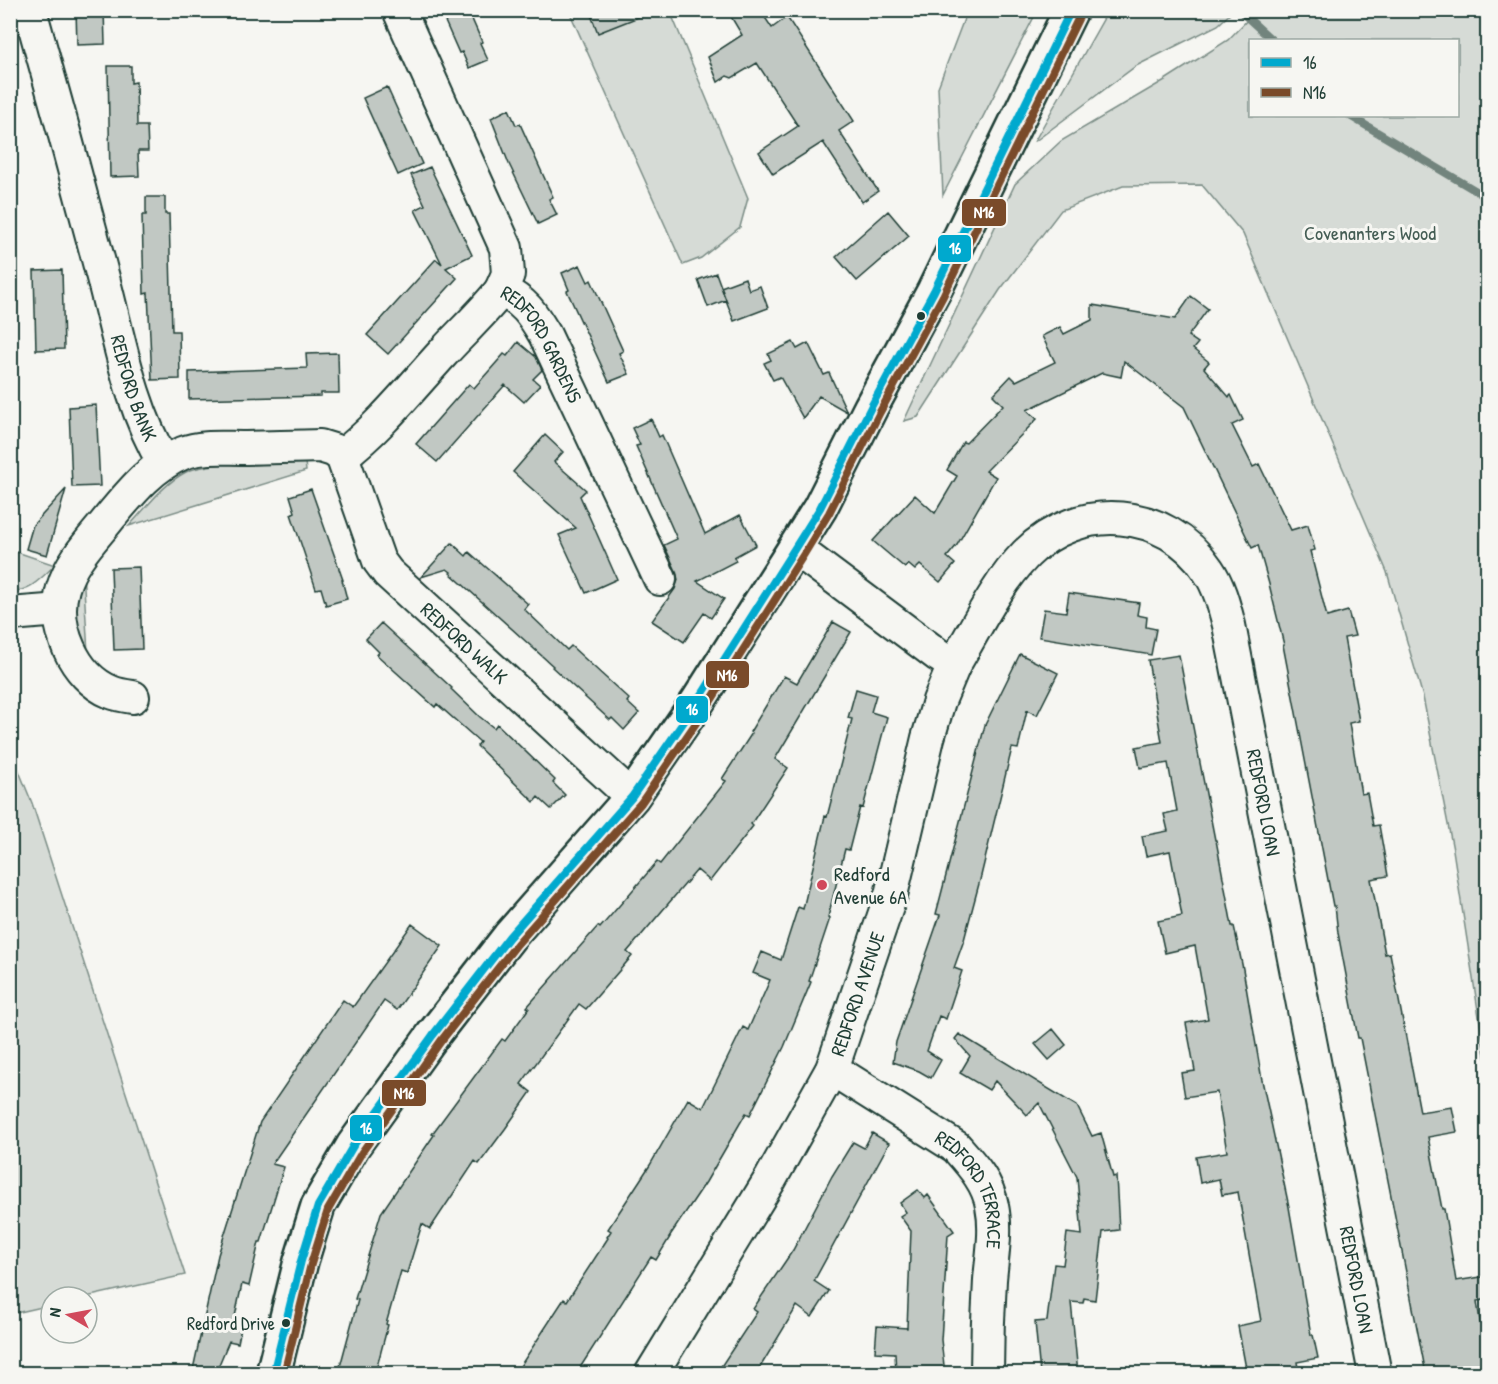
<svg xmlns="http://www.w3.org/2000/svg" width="1498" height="1384" font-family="'Patrick Hand',sans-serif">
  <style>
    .green { fill: #d6dbd6; stroke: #7a8c85; stroke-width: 1.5; fill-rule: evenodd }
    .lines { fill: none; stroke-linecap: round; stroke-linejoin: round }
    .stream { stroke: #72847d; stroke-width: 8 }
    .building { fill: #c1c8c3; stroke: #1f3d34; stroke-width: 1.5 }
    .minor-casing { stroke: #1f3d34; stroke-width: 36 }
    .major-casing { stroke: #1f3d34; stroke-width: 38 }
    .minor { stroke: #f6f6f2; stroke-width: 32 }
    .major { stroke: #f6f6f2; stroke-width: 33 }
    .bus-1-casing { stroke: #f6f6f2; stroke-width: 12 }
    .bus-2-casing { stroke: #f6f6f2; stroke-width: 12 }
    .bus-1 { stroke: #00a9ce; stroke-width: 8 }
    .bus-2 { stroke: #7a4b2a; stroke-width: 8 }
    .bus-dot { fill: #1f3d34; stroke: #f6f6f2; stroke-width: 2 }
    .poi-dot { fill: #d1495b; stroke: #f6f6f2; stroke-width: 2 }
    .labels { text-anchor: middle; stroke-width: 6; stroke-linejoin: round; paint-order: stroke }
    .bus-label { font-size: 18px; fill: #1f3d34; stroke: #f6f6f2; text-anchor: end }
    .park-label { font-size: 20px; fill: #445d54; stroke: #f6f6f2 }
    .street-label { font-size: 20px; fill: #1f3d34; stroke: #f6f6f2 }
    .poi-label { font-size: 20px; fill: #1f3d34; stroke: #f6f6f2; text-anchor: start }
    .line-badge { stroke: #f6f6f2; stroke-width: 2 }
    .badge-label { font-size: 16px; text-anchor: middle; font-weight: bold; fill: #fff }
  </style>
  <rect width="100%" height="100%" fill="#f6f6f2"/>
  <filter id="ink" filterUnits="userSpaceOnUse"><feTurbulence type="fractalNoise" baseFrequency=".0167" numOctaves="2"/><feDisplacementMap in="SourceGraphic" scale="12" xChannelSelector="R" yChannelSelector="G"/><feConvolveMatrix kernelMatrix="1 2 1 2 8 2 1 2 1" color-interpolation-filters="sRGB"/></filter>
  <g filter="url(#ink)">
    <path class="green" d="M569 11H670L748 198 740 227 701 258 683 265Z
      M967 11H1037L943 195 938 87Z
      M1230 11 1232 12 1218 25 1136 66 1034 142 1108 11Z
      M1256 11H1487V1068L1453 850 1423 697 1387 572 1243 234 1202 185 1123 186 1061 210 1000 290 918 417 904 421 1015 184 1061 141 1165 80 1228 40ZM1458 40V116H1250V40Z
      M305 462 306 471 129 526C147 507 163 484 186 472 209 460 277 463 305 462Z
      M11 550 55 565C42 577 30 592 11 591Z
      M83 571 88 653C68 618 75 609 83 571Z
      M10 749 32 803 185 1275 86 1297H51V1305L11 1314Z"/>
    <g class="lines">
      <path class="stream" d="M1239 10 1272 40
        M1350 116 1488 198"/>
    </g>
    <path class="building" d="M76 10H104L105 44 77 45Z
      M440 10H468L482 42 480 43 488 60 469 68 462 52 459 53Z
      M589 10H651V12L598 33Z
      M727 10H760L772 28 787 17 854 121 839 131 878 191 862 202 823 142 773 174 759 152 798 126 757 63 732 78 727 76 718 82 708 57 742 35Z
      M108 66H131V83L136 82 137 126H147L148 151H138L139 176 110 177Z
      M387 87 422 164 398 175 363 98Z
      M509 109 516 125 520 124 553 197 549 199 557 215 538 224 509 164 491 118Z
      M430 167 472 255 446 268 457 278 388 354 367 335 436 259 442 264 415 210 425 205 411 175Z
      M146 197H165V214H169L172 331H179L180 379 152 380 148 293 144 294 142 215H146Z
      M888 211 909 236 857 281 836 257Z
      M580 265 588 282 591 280 623 351 619 353 629 374 609 382 567 291 569 290 562 273Z
      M62 270 64 349 36 350 34 271Z
      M716 273 726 300 708 307 698 280Z
      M745 278 749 290 760 286 768 308 734 321 721 287Z
      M1191 296 1208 309 1188 336 1198 343 1193 349 1209 362 1204 368 1229 397 1231 395 1243 420 1232 425 1253 467 1259 464 1291 530 1308 525 1315 550 1310 551 1327 617 1348 611 1355 636 1344 638 1359 721 1349 723 1361 794 1367 793 1373 826 1379 825 1388 876 1371 879 1385 954 1390 953 1420 1112 1452 1107 1457 1132 1428 1137 1442 1209H1444L1456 1281 1488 1276V1299L1477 1301 1487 1367 1447 1374H1426L1360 1038H1358L1338 933 1335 906H1333L1283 645H1284L1269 584 1258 545 1252 548 1184 407 1124 361 1121 377 1102 373 1027 410 1037 419 986 471 996 477 957 545 947 557 955 564 940 582 920 565 915 570 908 564 905 568 873 541 915 495 935 513 957 476 947 470 963 442 966 443 1003 405 993 395 1011 376 1016 381 1055 362 1042 336 1060 327 1064 334 1092 320V305L1175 319Z
      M518 342 536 357 542 370 533 379 540 385 524 402 505 385 437 462 416 444 469 384 474 388 504 354 507 356Z
      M793 342 797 349 808 343 824 375 829 373 847 412 819 396 803 418 780 377 773 380 764 363 771 360 768 354Z
      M338 353 339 393H321V396L189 399V372L307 368 306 354Z
      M96 405 100 486 72 487 69 407Z
      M651 419 659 437 662 435 705 534 740 515 756 545 734 557 736 561 697 581 724 599 711 618 704 613 684 642 652 621 675 589 678 580 676 571 664 545 677 539 636 446 640 445 632 428Z
      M545 435 563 452 554 462 586 490 580 496 617 579 586 593 559 535 576 528 513 472Z
      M66 489 47 555 26 549 33 525Z
      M311 489 343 580H342L347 599 326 605 321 588 316 589 291 514 295 512 290 496Z
      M452 543 466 556 469 552 528 604 524 609 567 650 571 646 629 699 627 702 639 713 624 730 612 718 610 720 552 667 553 666 450 573 451 572 447 569 421 577Z
      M139 567 142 649 114 650 111 568Z
      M1069 593 1139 603 1137 615 1147 617 1146 627 1156 629 1151 655 1039 637 1044 609 1066 612Z
      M833 622 851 632 775 759 788 768 751 824 753 826 710 881 697 870 627 952 632 956 586 1009 579 1004 521 1084 531 1092 505 1129 479 1164 475 1161 430 1229 422 1224 407 1273 401 1271 386 1324 388 1325 375 1374H338L358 1300 355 1299 381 1213 434 1135 432 1134 502 1039 505 1041 529 1008 527 1007 598 926 600 928 657 862 660 864 726 781 722 779 752 733 750 732 784 676 797 683Z
      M381 623 452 688 451 689 480 717 494 728 497 724 555 780 553 783 565 795 551 809 538 797 534 802 477 746 480 742 437 704 435 707 377 655 379 652 366 639Z
      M1020 654 1058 673 1037 715 1027 710 1018 749 1012 748 980 880 964 940 954 968 962 971 946 1019 939 1016 927 1051 941 1060 931 1078 919 1071 893 1062 896 1042 940 915 936 914 985 725Z
      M1179 655 1215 840H1216L1232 926H1234L1243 969 1262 1080 1289 1207 1311 1335H1313L1318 1358 1297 1362 1299 1374H1247L1238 1326 1261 1321 1238 1192 1222 1195 1219 1179 1200 1183 1196 1157 1227 1152 1217 1092 1185 1097 1181 1073 1195 1071 1186 1023 1208 1019 1195 946 1165 953 1158 921 1182 916 1170 851 1146 856 1142 836 1168 831 1164 814 1177 811 1168 763 1140 768 1136 747 1162 742 1148 660Z
      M856 689 876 695 871 712 887 717 863 808 860 807 849 850 845 849 828 917 830 918 809 981 811 982 784 1047 750 1115 746 1113 706 1182 669 1237H670L656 1260 651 1257 576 1374H515L564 1299 567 1301 608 1238 607 1237 611 1231 608 1229 650 1165 688 1099 703 1108 743 1027 748 1030 770 980 753 973 762 952 781 960 798 907 803 909 825 816 827 817 852 719 848 718Z
      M412 924 442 946 397 1010 384 1001 272 1164 284 1167 261 1242H259L249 1286 242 1284 234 1321 242 1323 238 1343 229 1341 215 1374H192L218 1255 260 1122 343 1000 353 1007Z
      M1053 1029 1066 1045 1049 1060 1035 1044Z
      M959 1034 1077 1106 1092 1136 1101 1133 1113 1177 1116 1176 1119 1230 1103 1232 1095 1300 1084 1298 1083 1303 1071 1302 1078 1374H1040L1035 1322 1047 1321 1054 1264 1063 1265 1067 1233 1082 1235 1077 1177 1039 1103 1027 1115 995 1081 989 1090 960 1073 970 1056 955 1039Z
      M872 1133 889 1143 814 1281 829 1291 812 1317 797 1306 756 1374H716L757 1312 753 1309 793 1250 832 1176 853 1142 864 1148Z
      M918 1190 925 1198 928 1195 954 1231 948 1235 945 1279 941 1340 945 1374H896L895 1353 875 1352 877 1326 907 1328 911 1231 900 1216 906 1212 900 1203Z"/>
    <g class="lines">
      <defs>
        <g id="minor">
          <path id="s1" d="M30 10C55 98 79 186 102 274 119 337 130 407 164 463"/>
          <path id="s2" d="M399 10 506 248 508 274 501 290C525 302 532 313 545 335L660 579"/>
          <path d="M342 456C380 427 410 389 442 354 461 333 483 313 501 290"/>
          <path d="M10 614 60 610"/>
          <path id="s3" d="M954 665C976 628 996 585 1026 554 1079 501 1166 507 1208 570 1219 586 1224 606 1229 625L1375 1374"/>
          <path id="s4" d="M133 697C126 696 118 695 111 692 74 677 52 626 63 588 71 560 94 538 111 516 132 491 152 466 183 453 201 446 222 448 242 448 268 447 294 447 320 446L333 450 342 456 379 561 388 573 632 797"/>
          <path id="s5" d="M832 1069 956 1147C971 1164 988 1182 992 1206 997 1230 992 1256 990 1280 988 1311 987 1342 987 1374"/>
          <path id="s6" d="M651 1374 771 1178 832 1069 891 895 928 738 939 701 954 665 938 655 795 548"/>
        </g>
        <path id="major" d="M273 1374 301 1261 318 1206 353 1146 433 1035 509 937 632 797 698 701 795 548 820 508 871 407 934 291 1071 10"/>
      </defs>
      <use href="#minor" class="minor-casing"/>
      <use href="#major" class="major-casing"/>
      <use href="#minor" class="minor"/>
      <use href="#major" class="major"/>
      <defs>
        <path id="bus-1" d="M273 1374 301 1261 318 1206 353 1146 433 1035 509 937 632 797 698 701 795 548 820 508 871 407 934 291 1071 10"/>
        <path id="bus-2" d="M284 1374 311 1264 328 1210 362 1152 441 1041 517 944 641 803 707 707 804 554 829 513 880 412 943 296 1080 15"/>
      </defs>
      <use href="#bus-1" class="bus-1-casing"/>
      <use href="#bus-2" class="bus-2-casing"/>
      <use href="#bus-1" class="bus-1"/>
      <use href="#bus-2" class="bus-2"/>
    </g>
  </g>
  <g class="bus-dot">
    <circle cx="921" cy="316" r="5"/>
    <circle cx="286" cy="1323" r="5"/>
  </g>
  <circle class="poi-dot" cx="822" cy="885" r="6"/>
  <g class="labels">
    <g class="bus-label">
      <text x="275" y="1330">Redford Drive</text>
    </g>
    <g class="park-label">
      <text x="1370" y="240">Covenanters Wood</text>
    </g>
    <g class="street-label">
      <text dy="7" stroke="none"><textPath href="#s2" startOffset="374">REDFORD GARDENS</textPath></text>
      <text dy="7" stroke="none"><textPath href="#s1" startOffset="392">REDFORD BANK</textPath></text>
      <text dy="7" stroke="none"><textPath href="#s4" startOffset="722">REDFORD WALK</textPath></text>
      <text dy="7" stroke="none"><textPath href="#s3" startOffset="582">REDFORD LOAN</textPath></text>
      <text dy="7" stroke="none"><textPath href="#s6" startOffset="434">REDFORD AVENUE</textPath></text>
      <text dy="7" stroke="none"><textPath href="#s5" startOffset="192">REDFORD TERRACE</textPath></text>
      <text dy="7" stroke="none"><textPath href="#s3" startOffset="1068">REDFORD LOAN</textPath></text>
    </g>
    <g class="poi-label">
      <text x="834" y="881">Redford<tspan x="834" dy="23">Avenue 6A</tspan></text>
    </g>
  </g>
  <g class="line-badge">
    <rect x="961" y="198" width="46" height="29" rx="6" fill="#7a4b2a"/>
    <rect x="937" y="234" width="35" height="29" rx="6" fill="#00a9ce"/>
    <rect x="705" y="660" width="45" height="29" rx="6" fill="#7a4b2a"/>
    <rect x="675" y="695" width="34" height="29" rx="6" fill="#00a9ce"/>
    <rect x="381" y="1079" width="46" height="28" rx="6" fill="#7a4b2a"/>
    <rect x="349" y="1114" width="34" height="28" rx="6" fill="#00a9ce"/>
  </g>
  <g class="badge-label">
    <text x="984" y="218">N16</text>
    <text x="955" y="254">16</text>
    <text x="727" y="681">N16</text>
    <text x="692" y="715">16</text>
    <text x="404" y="1099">N16</text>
    <text x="366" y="1134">16</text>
  </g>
  <rect width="1498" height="1384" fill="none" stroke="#f6f6f2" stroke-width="36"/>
  <rect x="18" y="18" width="1462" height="1348" fill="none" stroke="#1f3d34" stroke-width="2" filter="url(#ink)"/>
  <rect x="1249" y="39" width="210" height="78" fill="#f6f6f2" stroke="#a0aca6" stroke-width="1.5"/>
  <rect x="1261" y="58" width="30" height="9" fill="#00a9ce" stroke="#a0aca6" stroke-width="1.5"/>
  <text x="1303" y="69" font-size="18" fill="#1f3d34">16</text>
  <rect x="1261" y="88" width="30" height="9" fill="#7a4b2a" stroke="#a0aca6" stroke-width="1.5"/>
  <text x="1303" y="99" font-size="18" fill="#1f3d34">N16</text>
  <g transform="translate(69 1315) rotate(280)"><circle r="28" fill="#f6f6f2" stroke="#a0aca6" stroke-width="1.5"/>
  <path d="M0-4.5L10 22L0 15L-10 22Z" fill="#d1495b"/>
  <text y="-9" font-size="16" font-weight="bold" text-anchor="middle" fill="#1f3d34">N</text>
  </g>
</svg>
